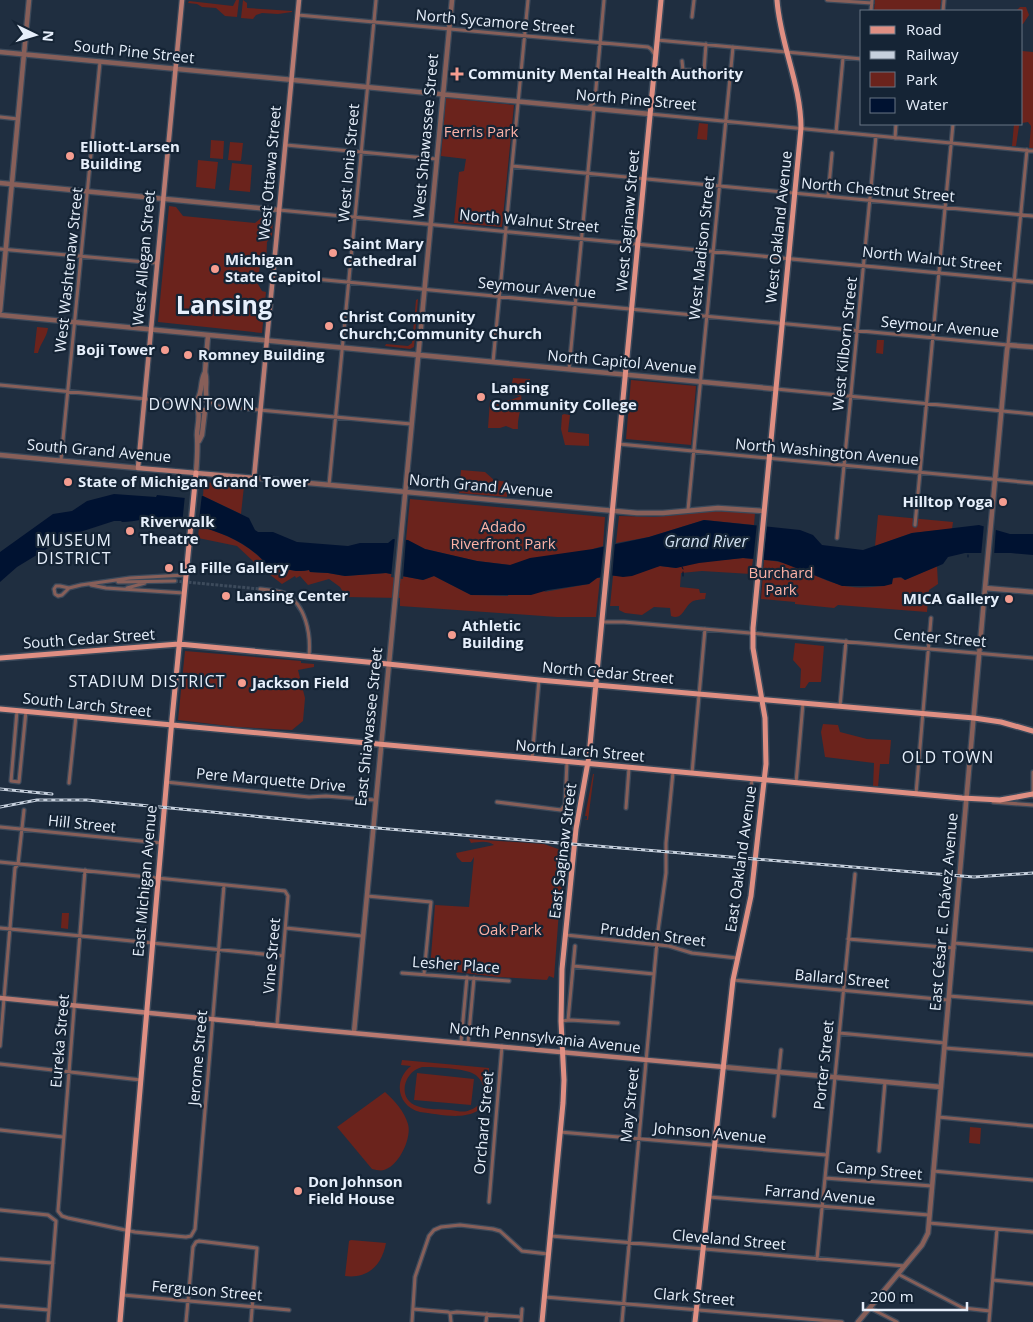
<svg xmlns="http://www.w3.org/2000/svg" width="1033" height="1322" font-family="'Open Sans',sans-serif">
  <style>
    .green { fill: #6b231c; fill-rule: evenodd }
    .water { fill: #001231 }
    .pier { fill: #1f2e40 }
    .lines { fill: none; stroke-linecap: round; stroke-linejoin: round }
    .stream { stroke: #001231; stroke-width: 1 }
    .minor-tunnel { stroke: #3d4b5c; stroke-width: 3; stroke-dasharray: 3 1.5; stroke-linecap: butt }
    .secondary-tunnel { stroke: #3d4b5c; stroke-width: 4.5; stroke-dasharray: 4.5 2; stroke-linecap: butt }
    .minor-casing { stroke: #3b495a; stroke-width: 5.5 }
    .tertiary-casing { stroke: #3b495a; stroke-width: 7 }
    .secondary-casing { stroke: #3b495a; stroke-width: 7 }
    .primary-casing { stroke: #3b495a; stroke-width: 8 }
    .minor { stroke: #875f59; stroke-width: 3 }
    .tertiary { stroke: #875f59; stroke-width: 4.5 }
    .secondary { stroke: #b97a71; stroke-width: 4.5 }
    .primary { stroke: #df8f83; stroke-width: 5 }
    .rail-casing { stroke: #c6d0dd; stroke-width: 3 }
    .rail { stroke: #152435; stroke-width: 1; stroke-dasharray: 4; stroke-linecap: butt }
    .poi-dot { fill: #f59d90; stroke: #152435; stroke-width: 2 }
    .labels { text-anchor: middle; stroke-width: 4.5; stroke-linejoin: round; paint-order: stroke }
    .street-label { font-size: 15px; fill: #e6effb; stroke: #152435 }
    .poi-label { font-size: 15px; font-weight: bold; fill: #e6effb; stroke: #152435; text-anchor: start }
    .park-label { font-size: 15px; fill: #fcb2a6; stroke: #152435 }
    .neighbourhood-label { font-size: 16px; letter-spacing: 1px; fill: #e6effb; stroke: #152435 }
    .water-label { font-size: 16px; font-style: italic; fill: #d0dff1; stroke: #152435 }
    .town-label { font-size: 25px; font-weight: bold; fill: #e6effb; stroke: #152435 }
  </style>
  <rect width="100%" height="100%" fill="#1f2e40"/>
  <path class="green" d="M236 0H239L237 17 225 16 216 8 202 7 197 4 188 3 189 1 233 6Z
    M243 0 247 3V8L292 11V12L278 14 262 13 256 15 253 19 241 18Z
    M875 0H941L940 11H874Z
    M1020 7H1026L1029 15 1023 24H1022V11H1016Z
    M1022 51 1033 52V150L1029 149 1031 126 1028 122 1022 123Z
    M709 70 728 72V78L709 76Z
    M446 98 514 105 502 227 454 223 459 172 464 171 466 159 441 156Z
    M699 123 708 124 707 140 697 139Z
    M1014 124H1020L1019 126 1016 146H1012Z
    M211 140 224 141 223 159 210 158Z
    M230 142 243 143 241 161 228 160Z
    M198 160 218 162 215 189 196 187Z
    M232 163 252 165 250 192 229 190Z
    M169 206 176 207 183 216 255 223 265 215H273L272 236 267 242 266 264H260L258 284 262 291 266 292 262 333 158 322Z
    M418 299 414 347 410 349 385 346 386 344 408 346 412 343 416 300Z
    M37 327 48 328C47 337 40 344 38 353H34Z
    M877 340H884L883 354 876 353Z
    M513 378 530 379V382H525V391L521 394C523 407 517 416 518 429H513L506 426 500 428H488L490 400C500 403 512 400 521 396L513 395 514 387 512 383Z
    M631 380 696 386 691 445 626 439Z
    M564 414 570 415 568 432 589 434V446L565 445 561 429 562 415Z
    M461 470 485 472 494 480 508 482 507 497 459 493Z
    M204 482 244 486 241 514 203 496Z
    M410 499 605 517 603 546 593 549 544 592 589 584 597 578H600L596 617H557L400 606V598L346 597 340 587 329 579 308 585 300 576 296 578 295 576 282 584 269 574 255 573 254 562 237 546 198 538 199 526C226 534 249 544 268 566 283 566 294 574 309 570L310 572 328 573 345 576 386 573 423 580 434 576 471 595 508 596 510 565 477 561 425 549 406 540Z
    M717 511 755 513 754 525 704 520 649 537 616 543 619 516 655 517Z
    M878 515 953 522 952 529 912 533 875 546Z
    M743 558 753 559 751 574 702 571 681 573 680 587 699 589 700 593H706L705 599C702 599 696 600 693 601 684 606 683 621 671 616L670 608 654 607 642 615 625 613 619 610V606H610L613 576 660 566 676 568 699 562Z
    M764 560C792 561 814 578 841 585 854 589 870 587 884 586 891 580 896 574 905 580L937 566 938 584 929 590 927 612 838 605 834 608 795 604V602L761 599Z
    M795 643 824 646 821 682H809L805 688H800L801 669 793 660Z
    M185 651 301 661V663L314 664V667L298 670 305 698 303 721 292 730 237 727 178 720Z
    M823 724 838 725 840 732 867 739 891 740 889 764H880L878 787H873L874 763 825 757 821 732Z
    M593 774H594L588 820 584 819H587V816H585Z
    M469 839 544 844 561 850 567 849 559 911 554 978 549 976 547 980 498 977 430 969 435 905 469 907 474 857 471 862H462L457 857 456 853 494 845C488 840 478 842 471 843Z
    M62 913H69L68 929 61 928Z
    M402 1060 489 1068V1073H481C487 1080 490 1089 487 1098 478 1125 440 1114 420 1112 397 1106 393 1080 411 1066L401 1065ZM422 1067C433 1067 465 1068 474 1074 489 1083 486 1105 470 1110 464 1113 458 1111 451 1110 441 1109 427 1110 417 1106 397 1099 403 1072 422 1067Z
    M417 1073 474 1079 471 1105 414 1100Z
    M385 1092C395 1101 404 1111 408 1124 412 1138 399 1166 384 1170 381 1171 376 1170 372 1169L337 1127Z
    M970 1127 981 1128 980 1144 969 1143Z
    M351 1240 386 1243C382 1265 368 1279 345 1276L349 1241Z"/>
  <path class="water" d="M114 494 156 497 157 495 185 498 203 496 249 518 255 530 258 532H273L297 542 348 546 360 543H388L393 539 408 540 425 549 477 561 510 565 530 558 593 549 649 537 704 520 800 530 813 535 822 545 863 550 912 533 979 525 1010 534H1033V555L1011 553H965L948 557 943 564 905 580 901 577 893 578 892 584 884 586H842L778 561 743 558 699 563 676 568 660 566 632 576 623 577 609 575 597 578 589 584 548 590 531 595H471L434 576 423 580 386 573 345 576 328 573 310 572 309 570C294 574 282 566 268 566 248 542 223 533 194 525 186 523 177 520 168 518 152 516 138 522 122 522L121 521H114L77 533 63 539 17 567 0 582V552L53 514 72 511 87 501Z"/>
  <path class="pier" d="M202 494 198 529 182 525 185 495Z
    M757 523 767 524 763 562 753 561Z
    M984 524 996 527 994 556H981Z
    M395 537 406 538 403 579 391 577Z
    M615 542 612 578 600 580 604 544Z"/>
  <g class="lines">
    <path class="stream" d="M968 557V555
      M682 567 683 569
      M683 572V576"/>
    <path class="minor-tunnel" d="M175 581 260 589"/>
    <path class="secondary-tunnel" d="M265 362 266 349"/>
    <defs>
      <path id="minor" d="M827 0 872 3
        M871 11 872 0
        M943 11 944 0
        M298 15 648 47 651 49 655 55
        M692 17 694 0
        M657 40 862 59
        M682 61 683 70 704 71 706 44
        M587 108 594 103 595 99 604 0
        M650 114 1033 151
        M0 117 18 119
        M836 132 843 58
        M895 138 896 124
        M286 145 436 159
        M512 166 1033 216
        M828 196 832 153
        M279 210 1033 282
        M0 249 156 263
        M273 275 1008 345 1027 150
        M493 362 528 0
        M569 369 594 109
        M0 385 188 403 195 407
        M776 389 1033 414
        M209 401 217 406 411 424
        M619 444 1033 483
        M61 460 100 62
        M329 485 376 0
        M688 510 733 47
        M915 525 953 124
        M837 538 876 136
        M118 582 175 581
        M91 585 106 588 184 593
        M60 586 69 588 62 595 58 596 55 594 54 589 56 586Z
        M69 588 81 585 130 578 185 575
        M127 588 145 583
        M260 589C267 590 277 590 284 593 306 604 311 634 309 656
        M602 622H624L1033 658
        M840 706 846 641
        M17 711 11 781 19 782 26 711
        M532 759 539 680
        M692 773 705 629
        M166 782 309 797 326 796 374 800
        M69 783 76 716
        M796 783 803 703
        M916 794 931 618
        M1033 796V772
        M497 802 561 810 565 805 567 762
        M993 802 1033 805
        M626 808 629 768
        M748 818 752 779
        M0 827 161 843
        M0 862 285 891 288 896 277 1025
        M85 870 58 1211 62 1216 68 1218 135 1232 186 1237 191 1236 195 1229 224 885
        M367 896 431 902 424 974
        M0 928 283 956
        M286 928 362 936
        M566 935 669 946 692 953 737 958
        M848 939 954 948
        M954 943 1033 950
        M573 966 654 974
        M402 973 509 981
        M733 980 948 1000
        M949 996 1033 1003
        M568 1020 575 946
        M561 1021 570 1020 618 1023
        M839 1033 945 1043
        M461 1042 467 977
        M468 1043 474 978
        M0 1046 15 868 18 864 24 810
        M945 1048 1033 1055
        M0 1064 141 1080
        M774 1116 781 1050
        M938 1117 1033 1126
        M0 1130 63 1137
        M560 1132 827 1155
        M879 1151 885 1082
        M933 1171 1033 1180
        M825 1178 932 1186
        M709 1197 929 1215
        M489 1202 502 1046
        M0 1210 48 1215 56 1221 48 1322
        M929 1223 1033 1232
        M551 1236 905 1266
        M0 1259 53 1263
        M817 1259 855 874
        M898 1274 963 1308 990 1311
        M993 1280 1033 1284
        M123 1295 289 1310
        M545 1297 842 1322
        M0 1306 49 1310
        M870 1308 897 1322
        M413 1309 448 1312 450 1313 457 1312 521 1317
        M450 1313 451 1322
        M186 1322 193 1247 196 1242 199 1241 257 1248 251 1322
        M412 1322 415 1277 429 1236 434 1230 441 1227 460 1225 493 1229 500 1231 522 1251 548 1254
        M486 1322 487 1314
        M521 1322 522 1309
        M622 1322 658 931 666 873V843L673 772
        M989 1322 997 1229"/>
      <path id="tertiary" d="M0 52 650 114
        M0 183 279 210
        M0 311 29 0
        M0 315 776 389
        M197 399 201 398 207 400 209 404 206 410 199 411 195 406C196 401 199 398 200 393 202 386 201 379 205 372
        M207 400C204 390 208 381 205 372L208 335
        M199 441 202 435 205 410
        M0 455 138 468
        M196 473C197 460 198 448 197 435 197 427 200 419 198 410
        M254 478 637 513H663L718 508 764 511
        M985 588 1033 592
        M354 1032 452 0
        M724 1067 941 1087
        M858 1322 922 1245 928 1233 985 588 1007 350 1008 345 1033 347"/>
      <path id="secondary" d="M182 0 138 468 254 478 265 362
        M266 349 299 0
        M0 998 320 1030 724 1067"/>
      <path id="primary" d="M0 658 179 644 388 664 539 680 974 718 1001 722 1033 731
        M0 709 962 798 1000 800 1033 794
        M120 1322 172 719 196 473
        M542 1322 563 1103 564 1080 561 1021 562 969 576 829 589 756 661 0
        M695 1322 733 980 751 896 766 764 765 718 753 648V628L801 128C801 84 780 44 777 0"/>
    </defs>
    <use href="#minor" class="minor-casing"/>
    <use href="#tertiary" class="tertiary-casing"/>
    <use href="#secondary" class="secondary-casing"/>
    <use href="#primary" class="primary-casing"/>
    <use href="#minor" class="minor"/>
    <use href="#tertiary" class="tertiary"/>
    <use href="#secondary" class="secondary"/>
    <use href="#primary" class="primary"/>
    <defs>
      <path id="rail" d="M0 789 52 794
        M0 807 37 800H87L377 828 974 877 1033 873"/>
    </defs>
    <use href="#rail" class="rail-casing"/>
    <use href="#rail" class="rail"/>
  </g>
  <g class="poi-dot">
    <path d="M454.5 66.5h5v5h5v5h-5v5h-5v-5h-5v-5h5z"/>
    <circle cx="70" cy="156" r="5"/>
    <circle cx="333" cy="253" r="5"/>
    <circle cx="215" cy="269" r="5"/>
    <circle cx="329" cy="326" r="5"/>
    <circle cx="165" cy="350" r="5"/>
    <circle cx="188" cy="355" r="5"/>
    <circle cx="481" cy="397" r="5"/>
    <circle cx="68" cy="482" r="5"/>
    <circle cx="1003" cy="502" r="5"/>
    <circle cx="130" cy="531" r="5"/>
    <circle cx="169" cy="568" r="5"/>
    <circle cx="226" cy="596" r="5"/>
    <circle cx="1009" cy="599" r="5"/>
    <circle cx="452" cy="635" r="5"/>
    <circle cx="242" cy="683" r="5"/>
    <circle cx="298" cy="1191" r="5"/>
  </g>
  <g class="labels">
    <g class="street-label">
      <text transform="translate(495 22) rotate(5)" y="5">North Sycamore Street</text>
      <text transform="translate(134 52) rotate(6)" y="5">South Pine Street</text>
      <text transform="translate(636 100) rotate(5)" y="5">North Pine Street</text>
      <text transform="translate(426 136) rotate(-85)" y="5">West Shiawassee Street</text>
      <text transform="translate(349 163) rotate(-85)" y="5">West Ionia Street</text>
      <text transform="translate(270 173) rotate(-85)" y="5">West Ottawa Street</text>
      <text transform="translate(878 190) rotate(5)" y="5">North Chestnut Street</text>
      <text transform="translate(529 221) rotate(5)" y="5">North Walnut Street</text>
      <text transform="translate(628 221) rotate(-85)" y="5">West Saginaw Street</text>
      <text transform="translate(779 227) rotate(-84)" y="5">West Oakland Avenue</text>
      <text transform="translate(702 248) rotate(-84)" y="5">West Madison Street</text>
      <text transform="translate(144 258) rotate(-85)" y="5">West Allegan Street</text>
      <text transform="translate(932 259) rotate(6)" y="5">North Walnut Street</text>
      <text transform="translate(69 270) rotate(-84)" y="5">West Washtenaw Street</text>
      <text transform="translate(537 288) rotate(5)" y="5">Seymour Avenue</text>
      <text transform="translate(940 327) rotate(5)" y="5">Seymour Avenue</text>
      <text transform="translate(845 344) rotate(-84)" y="5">West Kilborn Street</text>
      <text transform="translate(622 362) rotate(5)" y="5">North Capitol Avenue</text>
      <text transform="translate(99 451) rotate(5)" y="5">South Grand Avenue</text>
      <text transform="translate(827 452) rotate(5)" y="5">North Washington Avenue</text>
      <text transform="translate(481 486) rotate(5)" y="5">North Grand Avenue</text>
      <text transform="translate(940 638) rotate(5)" y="5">Center Street</text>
      <text transform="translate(89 639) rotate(-4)" y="5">South Cedar Street</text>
      <text transform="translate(608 673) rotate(5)" y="5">North Cedar Street</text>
      <text transform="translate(87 705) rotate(6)" y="5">South Larch Street</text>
      <text transform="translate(369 727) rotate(-84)" y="5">East Shiawassee Street</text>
      <text transform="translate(580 751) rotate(5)" y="5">North Larch Street</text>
      <text transform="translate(271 780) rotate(5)" y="5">Pere Marquette Drive</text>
      <text transform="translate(82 824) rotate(6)" y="5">Hill Street</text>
      <text transform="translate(563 851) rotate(-83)" y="5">East Saginaw Street</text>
      <text transform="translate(741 859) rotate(-82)" y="5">East Oakland Avenue</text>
      <text transform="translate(145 881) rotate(-85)" y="5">East Michigan Avenue</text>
      <text transform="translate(944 912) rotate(-85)" y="5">East César E. Chávez Avenue</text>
      <text transform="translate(653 935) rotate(7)" y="5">Prudden Street</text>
      <text transform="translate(272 956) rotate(-85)" y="5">Vine Street</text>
      <text transform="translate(456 965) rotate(4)" y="5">Lesher Place</text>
      <text transform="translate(842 979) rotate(5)" y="5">Ballard Street</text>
      <text transform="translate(545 1038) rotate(6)" y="5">North Pennsylvania Avenue</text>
      <text transform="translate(60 1041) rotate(-85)" y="5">Eureka Street</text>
      <text transform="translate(198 1058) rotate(-85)" y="5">Jerome Street</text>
      <text transform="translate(824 1065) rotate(-84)" y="5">Porter Street</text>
      <text transform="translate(630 1105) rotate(-84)" y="5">May Street</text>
      <text transform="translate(484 1123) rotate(-85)" y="5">Orchard Street</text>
      <text transform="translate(710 1133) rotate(5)" y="5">Johnson Avenue</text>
      <text transform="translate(879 1171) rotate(5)" y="5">Camp Street</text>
      <text transform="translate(820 1195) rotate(5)" y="5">Farrand Avenue</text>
      <text transform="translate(729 1240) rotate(5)" y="5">Cleveland Street</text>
      <text transform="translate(207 1291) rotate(5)" y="5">Ferguson Street</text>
      <text transform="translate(694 1297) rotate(5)" y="5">Clark Street</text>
    </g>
    <g class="poi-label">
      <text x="468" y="79">Community Mental Health Authority</text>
      <text x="80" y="152">Elliott-Larsen<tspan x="80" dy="17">Building</tspan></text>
      <text x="343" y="249">Saint Mary<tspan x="343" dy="17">Cathedral</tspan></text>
      <text x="225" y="265">Michigan<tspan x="225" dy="17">State Capitol</tspan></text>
      <text x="339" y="322">Christ Community<tspan x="339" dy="17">Church;Community Church</tspan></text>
      <text x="155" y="355" text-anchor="end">Boji Tower</text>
      <text x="198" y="360">Romney Building</text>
      <text x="491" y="393">Lansing<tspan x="491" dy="17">Community College</tspan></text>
      <text x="78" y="487">State of Michigan Grand Tower</text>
      <text x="993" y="507" text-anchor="end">Hilltop Yoga</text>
      <text x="140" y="527">Riverwalk<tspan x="140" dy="17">Theatre</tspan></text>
      <text x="179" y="573">La Fille Gallery</text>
      <text x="236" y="601">Lansing Center</text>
      <text x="999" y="604" text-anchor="end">MICA Gallery</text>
      <text x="462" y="631">Athletic<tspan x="462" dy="17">Building</tspan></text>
      <text x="252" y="688">Jackson Field</text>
      <text x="308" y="1187">Don Johnson<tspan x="308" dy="17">Field House</tspan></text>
    </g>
    <g class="park-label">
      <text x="481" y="137">Ferris Park</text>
      <text x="503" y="532">Adado<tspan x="503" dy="17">Riverfront Park</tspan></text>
      <text x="781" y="578">Burchard<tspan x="781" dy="17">Park</tspan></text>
      <text x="510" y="935">Oak Park</text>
    </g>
    <g class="neighbourhood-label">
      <text x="202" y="410">DOWNTOWN</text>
      <text x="74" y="546">MUSEUM<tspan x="74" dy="18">DISTRICT</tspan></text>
      <text x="147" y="687">STADIUM DISTRICT</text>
      <text x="948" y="763">OLD TOWN</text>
    </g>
    <g class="water-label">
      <text x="706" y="547">Grand River</text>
    </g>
    <g class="town-label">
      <text x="224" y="314">Lansing</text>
    </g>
  </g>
  <rect x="860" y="10" width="162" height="115" fill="#152435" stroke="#697584"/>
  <rect x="870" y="26" width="25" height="8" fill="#df8f83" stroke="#697584"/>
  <text x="906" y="35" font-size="15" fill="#e6effb">Road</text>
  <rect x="870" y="51" width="25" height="8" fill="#c6d0dd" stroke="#697584"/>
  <text x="906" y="60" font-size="15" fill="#e6effb">Railway</text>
  <rect x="870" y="72" width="25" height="15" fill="#6b231c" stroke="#697584"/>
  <text x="906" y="85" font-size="15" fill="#e6effb">Park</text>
  <rect x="870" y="98" width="25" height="15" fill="#001231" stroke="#697584"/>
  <text x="906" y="110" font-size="15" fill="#e6effb">Water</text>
  <g transform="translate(35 35) rotate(95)" stroke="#152435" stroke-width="4" paint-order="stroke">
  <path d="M0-4L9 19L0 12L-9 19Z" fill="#e6effb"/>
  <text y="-8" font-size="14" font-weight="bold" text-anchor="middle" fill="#e6effb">N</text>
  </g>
  <path d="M863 1302v8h104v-8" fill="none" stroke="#e6effb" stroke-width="2.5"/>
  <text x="870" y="1302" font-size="15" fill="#e6effb" stroke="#152435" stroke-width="4" paint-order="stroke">200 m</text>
</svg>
